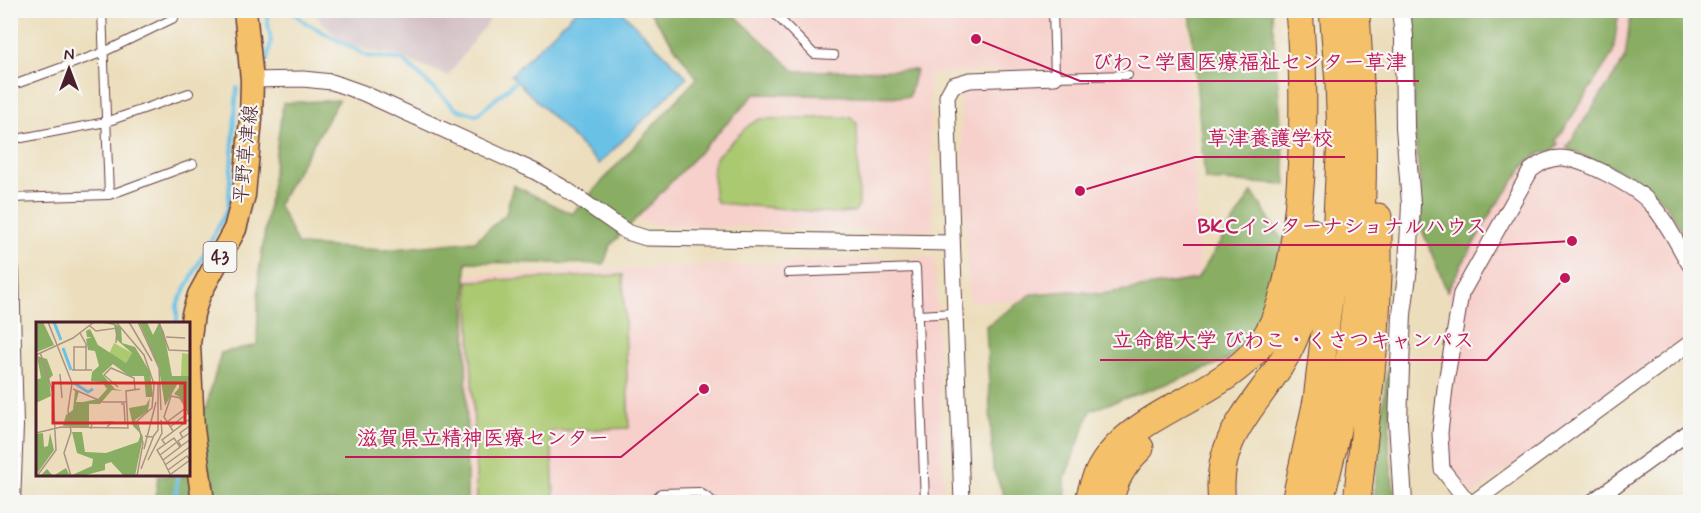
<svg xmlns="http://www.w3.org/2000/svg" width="1701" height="513" font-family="Mynerve,'Klee One',sans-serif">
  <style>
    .built { fill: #f7d0cb }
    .industrial { fill: #d2bec2 }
    .green { fill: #abc971; stroke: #7a744e; stroke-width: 1.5 }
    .forest { fill: #88ad63; stroke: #696647; stroke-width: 1.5 }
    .water { fill: #69c1e6; stroke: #5a7088; stroke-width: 1.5 }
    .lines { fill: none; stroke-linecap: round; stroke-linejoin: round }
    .stream { stroke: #69c1e6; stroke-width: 4 }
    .service-casing { stroke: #623c41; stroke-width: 10 }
    .minor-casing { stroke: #623c41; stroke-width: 17 }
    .tertiary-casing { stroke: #623c41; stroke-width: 20 }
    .primary-casing { stroke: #623c41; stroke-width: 25 }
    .motorway-casing { stroke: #623c41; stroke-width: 29 }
    .service { stroke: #fff; stroke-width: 8 }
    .minor { stroke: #fff; stroke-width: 15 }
    .tertiary { stroke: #fff; stroke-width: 18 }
    .primary { stroke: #f4c16a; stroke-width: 22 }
    .motorway { stroke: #f4c16a; stroke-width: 27 }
    .labels { text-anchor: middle; stroke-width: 4.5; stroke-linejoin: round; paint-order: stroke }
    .shield { fill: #f6f6f2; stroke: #7e6067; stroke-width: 1.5 }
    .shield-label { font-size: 18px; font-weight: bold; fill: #4a1f2b }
    .street-label { font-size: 20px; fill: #4a1f2b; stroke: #f6f6f2 }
    .inset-river { fill: none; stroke: #69c1e6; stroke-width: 3 }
    .inset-road { fill: none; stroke: #ab9282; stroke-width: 1.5 }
    .view { fill: #d62828; fill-opacity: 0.15; stroke: #d62828; stroke-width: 3 }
    .inset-edge { fill: none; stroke: #4a1f2b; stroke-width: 3 }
    .leader { fill: none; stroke: #c2185b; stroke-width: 2 }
    .callout-dot { fill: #c2185b; stroke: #f6f6f2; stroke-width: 2 }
    .callout-label { font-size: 21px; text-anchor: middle; font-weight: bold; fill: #c2185b; stroke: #f6f6f2; stroke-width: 4.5; stroke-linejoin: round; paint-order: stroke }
  </style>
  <rect width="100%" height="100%" fill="#f6f6f2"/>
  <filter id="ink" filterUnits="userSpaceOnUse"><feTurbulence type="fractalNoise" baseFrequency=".0167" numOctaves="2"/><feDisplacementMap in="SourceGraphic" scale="12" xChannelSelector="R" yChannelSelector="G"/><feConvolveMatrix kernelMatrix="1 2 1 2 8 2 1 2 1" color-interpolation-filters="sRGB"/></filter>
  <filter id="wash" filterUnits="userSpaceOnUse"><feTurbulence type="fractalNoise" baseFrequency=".008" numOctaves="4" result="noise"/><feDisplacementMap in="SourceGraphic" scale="24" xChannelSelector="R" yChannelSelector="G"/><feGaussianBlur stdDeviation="1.35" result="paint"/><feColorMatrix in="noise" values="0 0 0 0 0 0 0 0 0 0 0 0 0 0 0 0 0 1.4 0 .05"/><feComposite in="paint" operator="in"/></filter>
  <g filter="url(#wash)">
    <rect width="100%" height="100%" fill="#ecdebc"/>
    <path class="built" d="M734 11H1187L1201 293 969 302 960 89 969 86 1047 85 1046 68 929 74 933 231 652 225 621 212 751 89 805 79Z
      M1408 11H1690V334L1475 493 1467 492 1447 465V432L1462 331 1418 225Z
      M935 257 944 502H471L464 275Z"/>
    <path class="industrial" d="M311 11H496L448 76 396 55 346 46Z"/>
    <path class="green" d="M851 117 857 124 859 206 854 212 834 213 718 203 714 198 713 165 717 156 749 125 760 119Z
      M623 275 629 428 551 431 554 502H477L468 281Z"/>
    <path class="forest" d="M649 11H730L795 71 916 70 909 97 755 94 610 246 604 264 466 262 467 502H155L158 476H189V410L206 408 221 353 257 345 259 273 283 103 339 100 278 204 298 245 384 250 475 241 506 214 513 185 572 214 697 78Z
      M1190 11H1272L1286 185 1205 180Z
      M1410 11H1619L1613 53 1556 141 1559 144 1553 150C1517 157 1518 184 1495 206L1447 291 1420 225V184L1414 125 1413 34Z
      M1631 11H1690V246C1681 230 1673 212 1661 199 1639 175 1596 162 1566 148L1625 59Z
      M1252 192 1284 242 1259 329 1227 360 1186 377 1091 410 1065 477 1066 502H1007L993 469 986 326 1032 294 1072 291 1101 294 1197 279Z
      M1394 317 1389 446 1395 502H1374L1380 427Z"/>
    <path class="water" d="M621 11 687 77 599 164 511 75 576 11Z"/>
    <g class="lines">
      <path class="stream" d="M266 10 271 42 267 60
        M290 10 306 23 367 56 403 60 456 109 477 115 516 81
        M177 324V305L228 208 237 88
        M176 502 177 476"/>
    </g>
  </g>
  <g filter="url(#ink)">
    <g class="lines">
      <defs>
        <path id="service" d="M102 10 109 195
          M771 10 814 54 834 55
          M1053 10 1055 77 1128 75
          M19 83 104 52 174 18
          M22 138 106 122 189 93
          M10 198 109 195 193 164
          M788 273 916 268 925 502
          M918 315 955 313
          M652 502 661 493 699 492 714 502"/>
        <path id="minor" d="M252 80 303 79 332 82 363 93 534 171 564 188 627 232 646 238 952 243
          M962 502 947 96 953 85 970 80 1055 77
          M1468 502 1442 469 1440 433 1445 388 1461 294 1531 170C1540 163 1549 158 1560 158 1582 158 1636 187 1650 203 1666 219 1678 246 1690 265
          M1474 502 1690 343
          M1592 502 1690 431"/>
        <path id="tertiary" d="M1401 10 1404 36 1405 127 1411 204 1408 268 1402 314 1398 422 1403 502
          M10 270 14 426 11 502"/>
        <path id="primary" d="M203 502 193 429 189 344 193 314 199 295 235 229 244 195 251 119 252 80 245 10"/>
        <path id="motorway" d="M1089 502C1103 412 1217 407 1263 341 1308 276 1306 89 1299 10
          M1110 502C1113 481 1124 463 1140 448
          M1222 502C1212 425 1274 396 1297 331 1307 300 1308 265 1311 232
          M1295 502 1317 400 1336 238 1341 136 1339 83 1333 10
          M1319 502C1348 403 1360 296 1362 192 1364 132 1359 71 1356 10
          M1357 502 1375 334 1378 276V217"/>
      </defs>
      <use href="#service" class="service-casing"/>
      <use href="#minor" class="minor-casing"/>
      <use href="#tertiary" class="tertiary-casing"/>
      <use href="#primary" class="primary-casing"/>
      <use href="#motorway" class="motorway-casing"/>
      <use href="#service" class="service"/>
      <use href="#minor" class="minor"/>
      <use href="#tertiary" class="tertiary"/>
      <use href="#primary" class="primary"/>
      <use href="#motorway" class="motorway"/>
    </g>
  </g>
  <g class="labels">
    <rect class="shield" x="203.5" y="242" width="33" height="30" rx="4.5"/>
    <g class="shield-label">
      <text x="220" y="263">43</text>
    </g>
    <g class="street-label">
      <text transform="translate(245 154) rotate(-84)" y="7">平野草津線</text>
    </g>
  </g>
  <g transform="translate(36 322)">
    <rect width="154" height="154" fill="#ecdebc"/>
    <path d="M78 21 96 31 90 41 73 32ZM146 31 154 32 153 56 145 55Z" fill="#abc971"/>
    <path d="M7 0 18 23 1 30 0 2ZM61 0 78 1 85 6 86 21 99 25 114 50 117 75H110L108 54H93L77 42 66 52 79 67 87 69 76 68 64 82H53V106L27 104 30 93 37 88 39 69H43L40 80H47L62 77 71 67 66 60 55 59 56 50 63 44 59 29 52 28 50 17 56 15H51L50 9 54 7 62 23 90 41 96 31 81 18 78 3ZM103 0H111L117 13 123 1 128 10 136 54H154V96L144 75 138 72 143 66V59L129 84 123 46ZM1 34 11 37 17 53 13 57 15 74 0 81V58L5 56ZM114 76 112 89 99 98 107 115 99 154H88L75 140 69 142V148L46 154H4L11 147 17 154 30 146 34 154 56 144 57 137 41 131 36 110H46L49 130 70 131 102 120 105 112 97 104 93 86 110 83ZM7 111 8 125 12 124 14 111 18 128 0 153V112Z" fill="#88ad63"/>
    <path class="inset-river" d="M18 0 25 18M27 26 35 48M38 61 52 70 57 67"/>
    <path class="inset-road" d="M12 0 36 61 32 88 35 110 28 131 35 154M80 0 108 33 118 62 116 86 101 99 107 121 101 154M93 0 116 39M102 0 123 46 125 88M123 0 133 28 155 29M54 4 60 9 81 6 80 21M44 11 50 22V48M130 15 149 16M0 33 37 16 58 0M36 48H56M38 48V25H51M24 52 26 76M82 65 68 53 75 46 98 56 99 67M37 67 67 80H91M131 100 150 86 155 96M80 101H89L88 82H85M134 105 152 91M55 107 56 101 76 100 71 105M137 109 128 95 135 74 144 76 150 86M155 110 142 119 145 124 155 117M0 111 25 105 92 106 90 69 104 67M109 114 117 115 122 108V61M147 116 144 111 155 103M129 122 126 118 155 96M108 127 120 80M124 133 141 120M112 138 126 111 125 98M127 138 144 125 138 116 121 128 127 138 135 154M129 143 155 124M105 147 118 113M132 148 151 134 155 139M135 152 154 138M1 154 20 128 17 71 4 30"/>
    <path class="view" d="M17 61H149V101H17Z"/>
    <rect width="154" height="154" class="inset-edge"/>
  </g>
  <path class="leader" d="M976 39L1080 81H1419M1080 191L1195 157H1345M1572 241L1500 245H1183M1565 278L1487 360H1100M704 389L621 457H345"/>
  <g class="callout-dot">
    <circle cx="976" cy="39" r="6"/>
    <circle cx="1080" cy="191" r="6"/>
    <circle cx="1572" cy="241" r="6"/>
    <circle cx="1565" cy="278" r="6"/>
    <circle cx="704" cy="389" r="6"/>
  </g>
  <g class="callout-label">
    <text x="1249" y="69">びわこ学園医療福祉センター草津</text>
    <text x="1270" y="145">草津養護学校</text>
    <text x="1342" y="233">BKCインターナショナルハウス</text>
    <text x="1293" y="347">立命館大学 びわこ・くさつキャンパス</text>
    <text x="483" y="445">滋賀県立精神医療センター</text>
  </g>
  <rect width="1701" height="513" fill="none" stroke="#f6f6f2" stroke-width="36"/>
  <g transform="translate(69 69)" stroke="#f6f6f2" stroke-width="4.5" paint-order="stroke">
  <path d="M0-4.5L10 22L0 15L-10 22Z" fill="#4a1f2b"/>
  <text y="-9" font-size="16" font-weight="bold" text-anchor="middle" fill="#4a1f2b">N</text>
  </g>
</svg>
